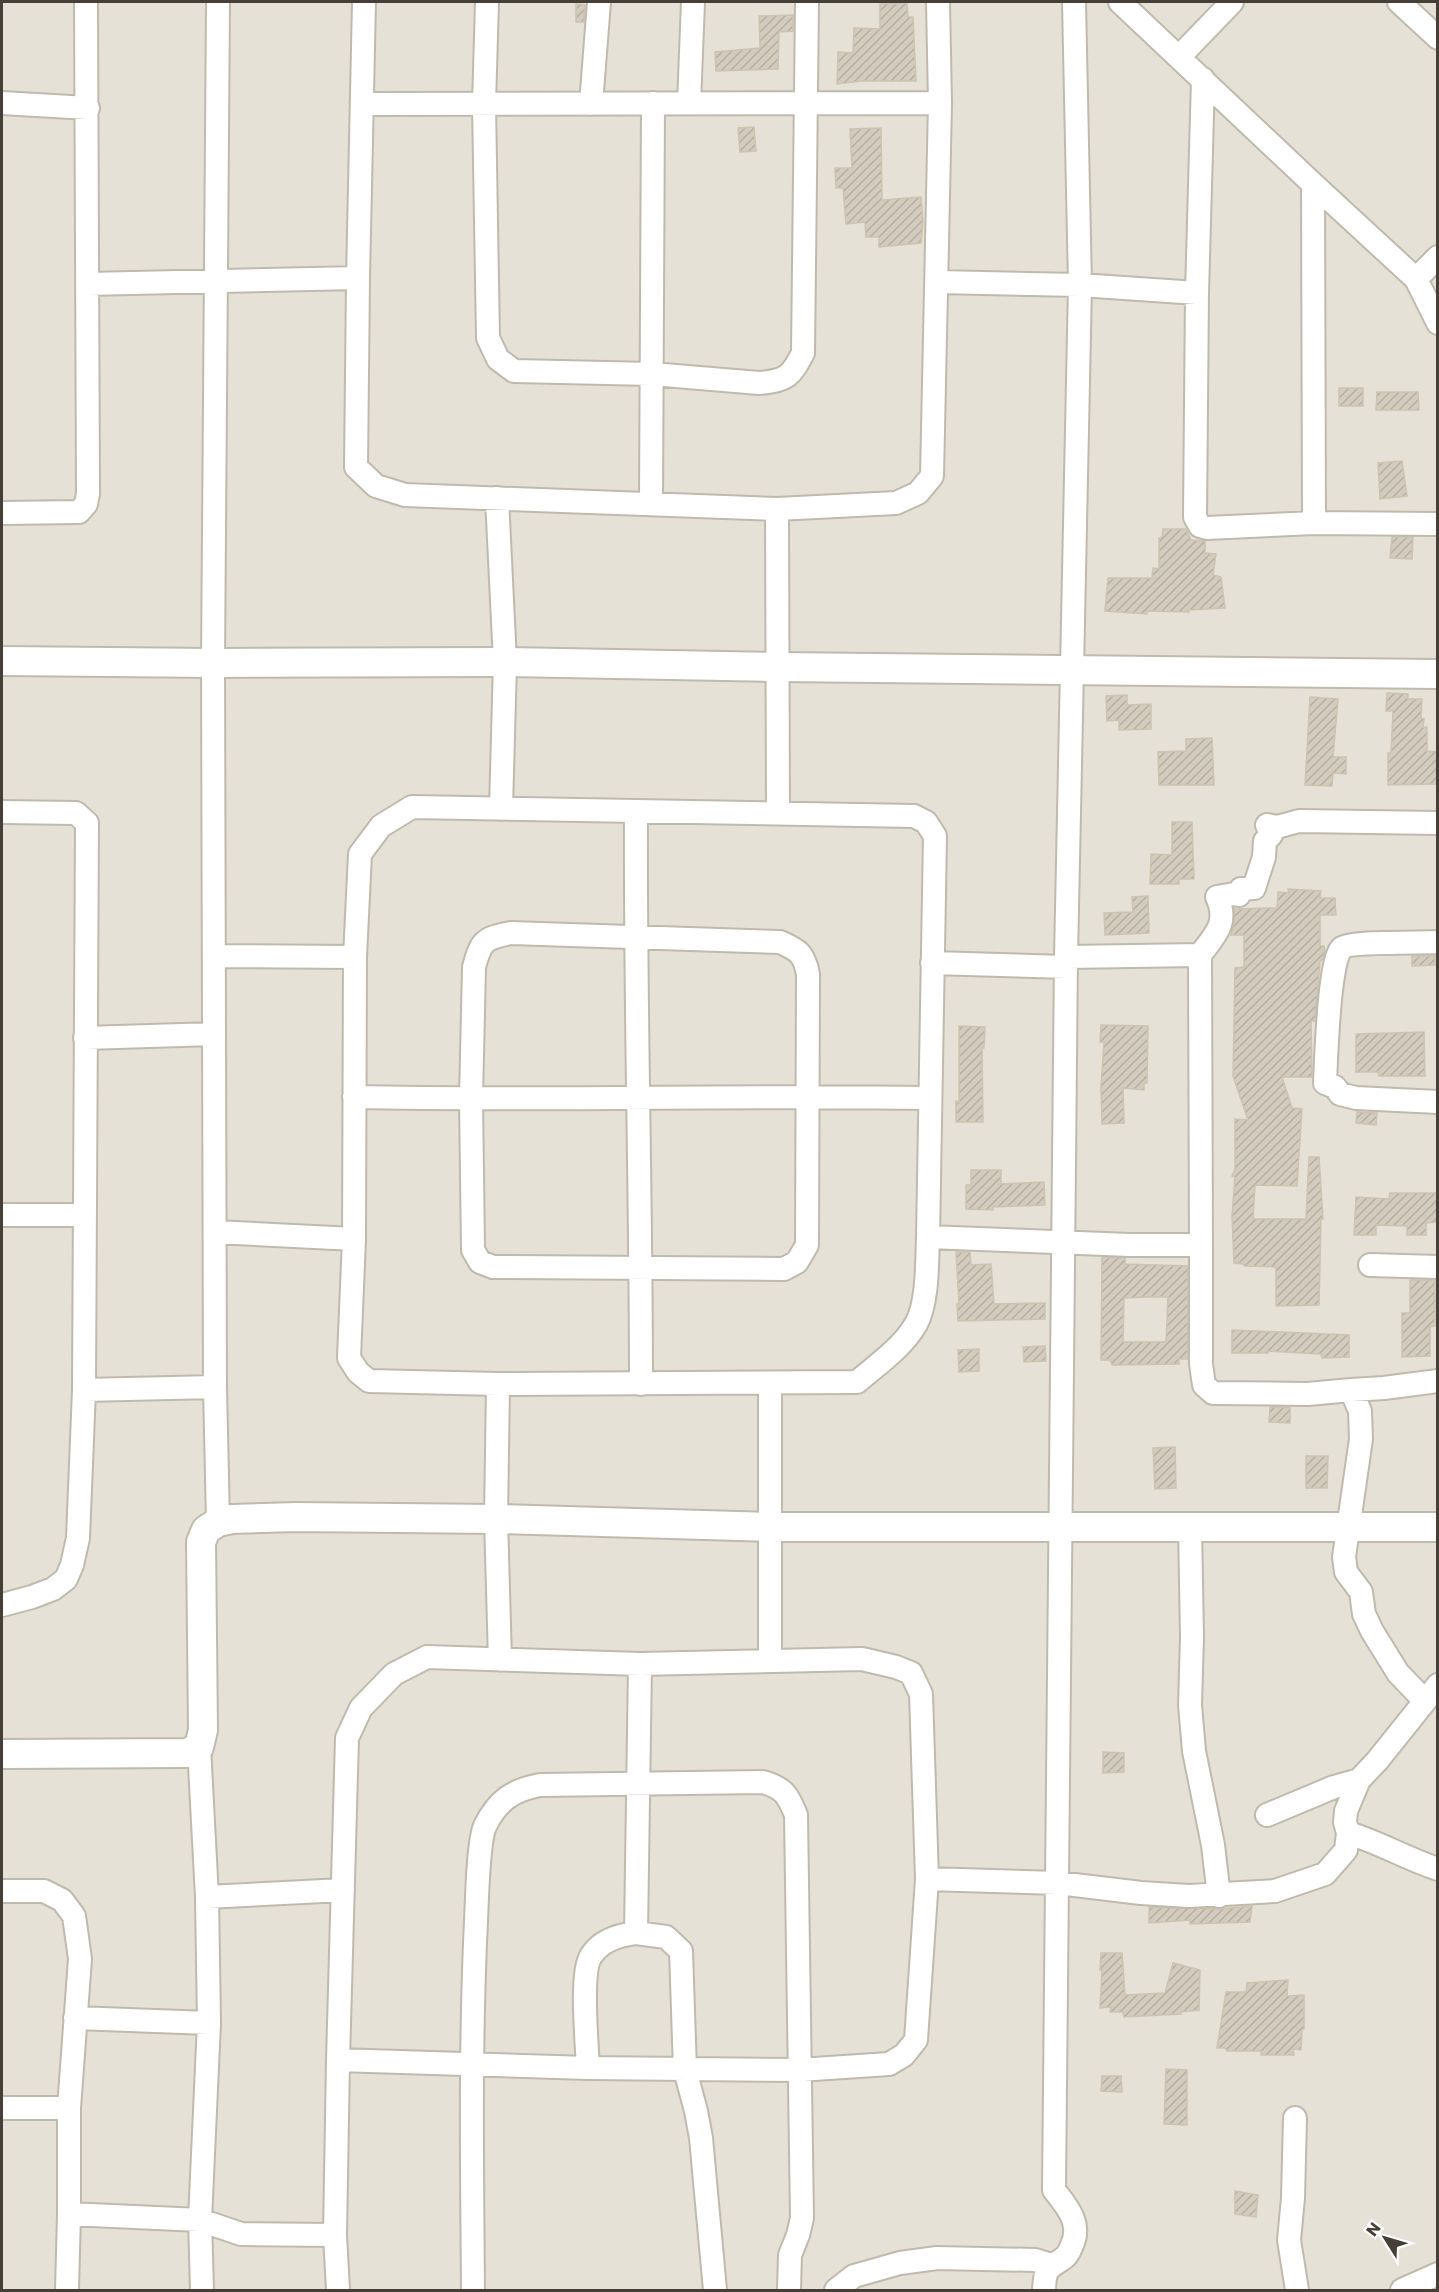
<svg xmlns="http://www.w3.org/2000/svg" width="1439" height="2292" font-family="Poppins,sans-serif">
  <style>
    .residential { fill: #e6e1d6 }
    .building { fill: url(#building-hatch); stroke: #cdc3b1; stroke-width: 1.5; fill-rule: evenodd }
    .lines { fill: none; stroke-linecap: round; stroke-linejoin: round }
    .minor-casing { stroke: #c0baad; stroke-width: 26 }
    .tertiary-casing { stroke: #c0baad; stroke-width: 32 }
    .minor { stroke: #fff; stroke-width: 22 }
    .tertiary { stroke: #fff; stroke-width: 28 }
  </style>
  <defs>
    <pattern id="building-hatch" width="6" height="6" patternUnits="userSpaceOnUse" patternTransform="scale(1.5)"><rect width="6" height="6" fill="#d3cbbd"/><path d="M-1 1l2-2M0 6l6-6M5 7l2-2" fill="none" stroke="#b6afa3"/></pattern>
  </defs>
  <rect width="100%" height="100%" fill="#f2efe7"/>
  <path class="residential" d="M2 2H1437V2290H2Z"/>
  <path class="building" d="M907 3 908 17H913L916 81H862L837 84 838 52 853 53 854 28 880 29V4Z
    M576 4 585 5 584 22H576Z
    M793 15V31L779 32 778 69 716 71 715 52 760 48 759 16Z
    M754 127 756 151 740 152 738 128Z
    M881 128 882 200 921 197 923 222 921 243 879 247V237H866L865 222 846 224 843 188H836L835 168H852L850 129Z
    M1339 388H1363V406H1339Z
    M1377 392H1418L1419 410H1376Z
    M1402 461 1407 496 1380 499 1378 463Z
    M1163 529H1186L1191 540 1205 541V553L1216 554 1213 575 1221 577 1225 608 1188 610 1189 612 1147 611V614L1105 611 1108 578H1152L1153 568 1159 569V538L1162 537Z
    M1392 537H1413L1412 559 1390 558Z
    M1387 693 1408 694V699H1422L1421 718 1424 719 1423 727H1427V751L1437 752V784L1388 785V753H1391L1393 711H1386Z
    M1127 695V705L1151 704V729L1119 730V720L1107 721 1106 696Z
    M1310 697 1338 699 1333 757H1346V774L1333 773 1332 786 1305 785Z
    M1212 738 1214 785H1159L1158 752 1186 751V739Z
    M1172 822H1192L1194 879H1179V884H1150L1151 854 1172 855Z
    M1288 889 1321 891 1320 898H1335L1336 915H1320V946H1324L1325 951 1322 960 1320 961 1315 1021H1311L1312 1077H1282L1292 1108 1302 1109 1297 1186 1255 1185 1253 1219H1306L1309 1157H1319L1323 1219H1321L1319 1305 1276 1306V1267L1245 1266 1243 1264 1234 1263 1232 1216 1235 1177 1232 1176 1235 1169V1119L1248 1120 1233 1076 1235 968 1244 967V935H1231L1234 923V909L1277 908 1278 892 1289 893Z
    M1148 896 1149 933 1105 935 1104 913 1133 912 1132 897Z
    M1412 956H1435V965L1412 966Z
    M1101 1025 1148 1026 1147 1083H1144V1090L1123 1088 1124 1123 1102 1124 1101 1087 1104 1042H1100Z
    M959 1026 985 1027 984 1048H982L983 1122H956V1101L959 1102Z
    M1424 1032 1425 1076H1379L1378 1072H1356V1034Z
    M1357 1112 1377 1113 1376 1125 1356 1123Z
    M971 1170H1001V1184L1044 1182 1045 1205 993 1207V1210L966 1209V1185H971Z
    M1390 1193H1437V1222L1426 1223V1235H1407V1226L1376 1225V1235H1354L1356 1197 1389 1199Z
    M956 1252H970L971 1265 991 1264 994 1304 1045 1303V1319L958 1321 957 1304H959Z
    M1102 1257 1125 1258V1264L1188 1266V1359H1179V1364L1112 1365 1110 1360H1101ZM1147 1297H1168L1166 1342H1123L1124 1298Z
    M1410 1280H1435V1326L1430 1327V1356L1402 1357V1313H1410Z
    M1232 1330 1349 1335V1357L1322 1358 1321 1354 1267 1351 1268 1353H1232Z
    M1045 1346 1046 1361 1024 1362 1023 1347Z
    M979 1349V1371L959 1372 958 1350Z
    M1270 1407H1290V1423L1269 1422Z
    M1175 1447 1176 1488 1155 1489 1153 1448Z
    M1306 1456H1328L1327 1488H1306Z
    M1103 1752 1124 1753V1772L1103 1773Z
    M1252 1906 1250 1922 1190 1924V1920L1149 1923V1907L1220 1909Z
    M1101 1953H1122L1125 1995 1165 1993 1173 1963 1200 1970 1199 2010 1181 2012V2014L1124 2017 1123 2012H1110L1111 2007 1100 2008 1102 1970H1100Z
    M1288 1980 1287 1996 1304 1995V2029H1302L1301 2050 1293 2049 1294 2055H1261V2051H1227L1225 2048H1217L1226 1992H1246L1247 1983Z
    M1166 2069 1187 2070V2125L1164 2124Z
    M1102 2076H1121L1122 2092 1101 2091Z
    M1235 2191 1258 2195 1256 2217 1235 2214Z"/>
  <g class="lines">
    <defs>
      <path id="minor" d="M364 2 358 278 356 467 376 486 405 495 777 509 896 503 918 493 932 476 940 103 938 2
        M487 2 484 104 488 338 498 359 514 371 652 374 759 383C787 381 791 376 803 353L807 2
        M1120 2 1313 184 1416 279 1438 323
        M1399 2 1438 38
        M1179 57 1232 2
        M2 103 88 108
        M689 103 693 2
        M362 104 940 103
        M591 104 599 2
        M1313 184 1314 523
        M1416 279 1438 257
        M937 282 1080 285 1197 293 1203 79
        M87 284 358 278
        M1197 293 1195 517 1200 526 1207 528 1314 523 1438 524
        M497 498 505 662 501 809
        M651 503 653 103
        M777 509 778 812
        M2 513 79 512 86 504 88 494 86 2
        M2 812 76 813 87 823 84 1390 78 1538 72 1565 66 1579 53 1589 32 1597 2 1605
        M636 812C635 1003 641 1193 641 1384
        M511 933 780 942C798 950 804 953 808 974L807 1245 797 1262 784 1269 493 1267 480 1262 473 1250 471 1099 474 967C481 941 484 938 511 933Z
        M1438 942C1422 943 1351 941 1342 948 1329 957 1326 1062 1325 1083L1335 1087 1340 1094 1356 1098 1438 1102
        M214 956 355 957
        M1066 957 1200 955
        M932 963 1066 967
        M85 1038 214 1034
        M354 1097C546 1101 738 1095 929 1098
        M2 1215H84
        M215 1232 354 1239
        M928 1237 1130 1245H1201V1364L1204 1385 1213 1393 1308 1394 1351 1390 1360 1411 1361 1439 1344 1557 1346 1572 1361 1592 1364 1614 1372 1631 1398 1673 1424 1700
        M1201 1245 1200 955C1215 935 1229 923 1217 897L1234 894 1239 895 1241 889 1254 888 1264 857 1265 841 1271 835 1267 825 1277 827 1299 821 1438 823
        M1370 1265 1438 1267
        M770 1383V1661
        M498 1384 369 1381 358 1372 349 1358 354 1239 355 957 360 854 381 826 412 807 914 816 926 822 935 836 928 1237C927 1261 928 1303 916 1324 903 1347 877 1365 857 1382L498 1384 496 1519 500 1660
        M84 1390 215 1387
        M1351 1390 1384 1388 1438 1381
        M218 1522 215 1387 213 663 218 2
        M1190 1526 1192 1637 1190 1705 1194 1751 1213 1845 1219 1896
        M640 1664 636 1933 666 1937 681 1951 685 2070 696 2111 701 2138 715 2290
        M199 1747 207 1897 209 2023 200 2220 202 2290
        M1267 1815 1334 1787 1359 1780
        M1348 1833C1379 1842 1407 1859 1438 1869
        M927 1879 1058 1883 1141 1893 1189 1896 1275 1891 1325 1874 1346 1850 1348 1833 1345 1822 1346 1811 1359 1780 1377 1761 1438 1685
        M2 1891H44L62 1900 74 1916 80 1959 69 2108V2214L67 2290
        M207 1897 343 1890
        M75 2018 209 2023
        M588 2068C587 2045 580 1972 591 1956 601 1940 619 1935 636 1933
        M2 2108H69
        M1295 2118 1293 2198 1289 2240 1297 2290
        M69 2214 200 2220 241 2234 335 2235
        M338 2290 335 2235 338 2060 347 1738 361 1708 394 1674 427 1657 640 1664 862 1659 896 1667 911 1673 921 1694 927 1879 916 2040 904 2055 889 2064 799 2070 588 2068 338 2060
        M473 2290C472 2167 470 2044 476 1921 477 1901 478 1842 485 1826 498 1800 513 1790 540 1785L763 1782C784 1788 788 1795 796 1815L802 2218 798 2235 790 2255 789 2290
        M836 2290 854 2276 900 2263 937 2258 1035 2260 1051 2265
        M1044 2290C1045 2266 1048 2270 1065 2257 1069 2254 1070 2249 1072 2245 1082 2223 1067 2207 1054 2190L1066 957 1080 285 1074 2
        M1402 2290 1438 2274"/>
      <path id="tertiary" d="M2 661 213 663 505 662 778 667 1438 674
        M2 1754 187 1753 199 1747 203 1730 201 1542 206 1530 218 1522 232 1519 296 1517 496 1519 770 1527H1438"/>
    </defs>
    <use href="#minor" class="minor-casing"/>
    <use href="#tertiary" class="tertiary-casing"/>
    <use href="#minor" class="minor"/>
    <use href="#tertiary" class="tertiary"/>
  </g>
  <rect width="1439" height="2292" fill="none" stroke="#453f37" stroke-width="6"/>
  <g transform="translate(1385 2238) rotate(307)" stroke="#ffffff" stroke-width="4.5" paint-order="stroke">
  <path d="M0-4.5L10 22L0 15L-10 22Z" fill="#453f37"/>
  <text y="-9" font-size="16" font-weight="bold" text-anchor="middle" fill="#453f37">N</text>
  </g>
</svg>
